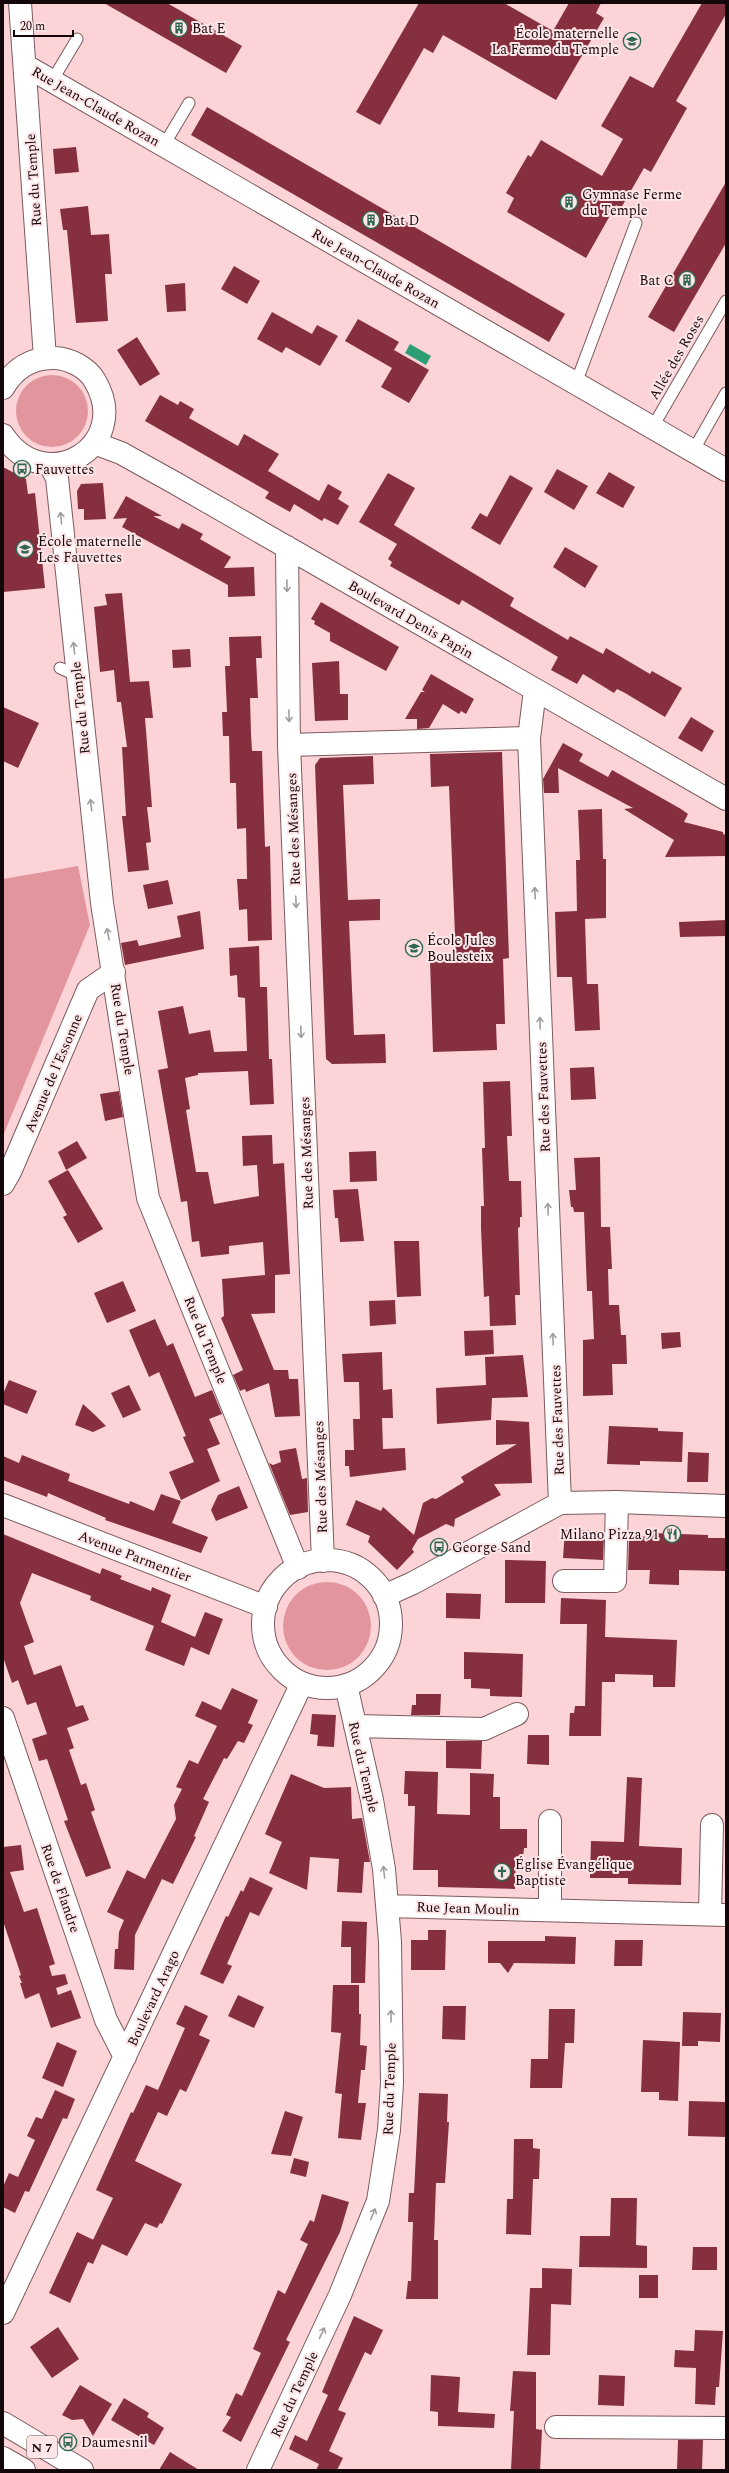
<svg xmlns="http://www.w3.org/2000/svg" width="729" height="2473" font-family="Spectral,serif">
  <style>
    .green { fill: #e3959e }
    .water { fill: #2e9f75 }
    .building { fill: #852f3f }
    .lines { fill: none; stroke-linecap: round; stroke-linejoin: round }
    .lane-casing { stroke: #7c5a5d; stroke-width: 13 }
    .street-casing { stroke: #7c5a5d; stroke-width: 24 }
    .primary-casing { stroke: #7c5a5d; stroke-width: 24 }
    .lane { stroke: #fff; stroke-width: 11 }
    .street { stroke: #fff; stroke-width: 22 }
    .primary { stroke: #fff; stroke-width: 22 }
    .oneway { stroke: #a19c9d }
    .labels { text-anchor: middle; stroke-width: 4; stroke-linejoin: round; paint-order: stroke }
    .shield { fill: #fee5e7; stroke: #5a4a4c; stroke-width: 1 }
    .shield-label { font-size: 13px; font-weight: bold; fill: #140709 }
    .poi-label { font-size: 14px; fill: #140709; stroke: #fee5e7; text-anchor: start }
    .street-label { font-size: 14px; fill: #140709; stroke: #fee5e7 }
  </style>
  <rect width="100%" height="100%" fill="#fcd4d7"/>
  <path class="green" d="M16 411a36 36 0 1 1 72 0a36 36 0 1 1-72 0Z
    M78 866 90 925 3 1136V879Z
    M283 1626a44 44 0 1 1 88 0a44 44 0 1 1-88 0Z"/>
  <path class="water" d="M410 344 431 356 426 365 405 353Z"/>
  <path class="building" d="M104 3H167L242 46 226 73Z
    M419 3H504L553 31 569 3H601L596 13 604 18 556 100 443 35 433 53 424 48 380 125 356 112Z
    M702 3H726V14L676 101 687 108 651 172 644 168 621 208 616 205 586 258 507 212 514 198 506 193 528 155 531 157 541 140 602 176 623 139 601 126 630 76 653 88Z
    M207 107 565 314 549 342 191 135Z
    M76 147 79 172 55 174 53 149Z
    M726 182V243L674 332 648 317Z
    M88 206 91 235 109 234 112 274H105L108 321 76 323 67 230H63L60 209Z
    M234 266 260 281 247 304 221 289Z
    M185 283 186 311 167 312 165 285Z
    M272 312 312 334 317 325 338 336 320 366 286 347 282 353 257 339Z
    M358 319 399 342 394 350 429 370 409 403 381 387 392 368 345 341Z
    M137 337 160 374 140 386 117 350Z
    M160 395 178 405 180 401 194 409 189 418 238 446 244 434 279 454 268 471 319 501 328 484 342 492 338 499 349 506 338 525 324 518 322 521 294 504 290 512 265 498 269 492 145 421Z
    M3 467 26 479 28 494 35 493 45 588 3 592Z
    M557 469 588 486 574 510 544 492Z
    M609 472 635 487 623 508 596 493Z
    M388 473 415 488 394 525 514 598 510 606 568 640 570 636 603 654 606 648 650 674 652 671 682 688 665 717 625 693 617 689 614 693 583 674 577 684 551 670 558 657 462 600 459 605 390 566 392 562 388 559 397 544 359 522Z
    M510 475 533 488 500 545 471 528 480 513 487 517Z
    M103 483 106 519 84 520V509H78L77 491 81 484Z
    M126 496 162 516H153L179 529 182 523 203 534 200 539 231 557 224 568 254 567 255 596 228 597V585L122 527 127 518 113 519Z
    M565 547 598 566 585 588 553 567Z
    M122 593 130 682 149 681 153 718H145L152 807H147L151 842 146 843 149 870 128 872 122 816H126L122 747H127L121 702H117L114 670 100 672 94 607 107 605 105 594Z
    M321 602 399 647 386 671 330 641V633L314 624 315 621 311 619Z
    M261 636 262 658H256L258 698H250L251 734 252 751H262L265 847 270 846 272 940 248 941 247 909 239 910 237 879H247L246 828 237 829 236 783H230L229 736H223L222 712H227L225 666H230L229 637Z
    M190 649 191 667 173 668 172 650Z
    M339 661 340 694H348V720L315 721 312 663Z
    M431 674 474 699 466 714 461 711 459 714 443 704 429 728 417 729V719H405L421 692H425L422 690Z
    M3 707 39 723 18 768 3 761Z
    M691 717 714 731 702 752 678 738Z
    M563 743 583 754 579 761 608 777 612 770 681 809 688 814 684 822 723 832V834L726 835V856L665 857 674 840 624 809 633 808 558 768 559 793H544L543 779Z
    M502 752 509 958 503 959 505 1024H496L497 1050 433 1052 430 961 456 960 449 786 431 787 430 754Z
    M373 756 374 784 343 785 348 900 380 899V920L349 921 354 1035 385 1034 386 1063 332 1064 326 1059 315 765 320 758Z
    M602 809 603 859H606V918L585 919 587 984H598L600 1030 575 1031 572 977H557L555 912 577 911 576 860H580L578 810Z
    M168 880 173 904 148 909 143 885Z
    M200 911 204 949 125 965 121 943 137 940 139 946 181 937 177 916Z
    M726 920V936L680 937 679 922Z
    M259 946 260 987H267L269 1059H272L274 1104 250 1105 248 1071 198 1073V1075L185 1078 190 1109 186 1110 196 1172H208L214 1204 259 1196 257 1165 243 1166 242 1136 272 1135 273 1164 284 1163 290 1274 275 1275V1313L251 1314 274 1370H288L289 1379H298L300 1416 275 1417 269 1383 246 1392 245 1389 240 1391 233 1375 243 1370 221 1318 224 1316 222 1279 265 1275 263 1242 229 1246V1254L201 1257 199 1241 192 1242 187 1201 181 1202 158 1070 168 1068 158 1011 183 1006 189 1034 210 1030 214 1052 247 1051 245 998 238 997 237 975 230 976 229 948Z
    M594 1067 596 1099 571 1100 570 1068Z
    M510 1081 512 1136H507L509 1181H521L522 1217H520V1227L518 1228 520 1295H515L516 1325 490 1326 489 1296 484 1297 481 1228V1206H484L482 1148H485L483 1082Z
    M119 1091 123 1117 105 1121 100 1094Z
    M77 1141 87 1158 66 1170 58 1152Z
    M376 1151 377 1181 350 1182 349 1152Z
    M600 1157 601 1227H610L612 1269H608L609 1305H619L621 1335H626L627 1364H612L613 1395 583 1396V1340L594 1339 592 1291H587L584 1212H574L573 1207H571L569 1190H576L574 1158Z
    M68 1170 103 1229 78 1243 63 1217 67 1215 48 1181Z
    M358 1189 364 1241 340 1242 338 1218H335L333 1190Z
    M394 1241H419L421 1296 397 1297Z
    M123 1281 136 1311 107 1323 94 1293Z
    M395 1300 396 1324 370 1326 369 1301Z
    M155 1319 167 1346 173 1343 195 1397 212 1390 222 1414 209 1419 220 1444 207 1449 220 1481 181 1500 169 1472 194 1462 183 1437 186 1436 159 1372 149 1377 129 1330Z
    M493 1330 494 1354 465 1356 464 1331Z
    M680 1332 681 1347 662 1349 661 1333Z
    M382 1352 383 1390 392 1389 393 1418H382L383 1449 405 1448 406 1470 350 1477 349 1466H345V1450H354L353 1419H360L359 1382H344L342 1354Z
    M523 1355 528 1397 492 1398 491 1420 437 1424 436 1388 486 1385 485 1357Z
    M9 1380 37 1391 27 1414 3 1404V1394Z
    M129 1385 141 1410 123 1418 111 1393Z
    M83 1404 95 1415 106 1426 93 1432 75 1425Z
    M496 1420 529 1422 532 1483 494 1484 501 1495 455 1519 454 1527 446 1524 418 1539 412 1549 414 1552 397 1570 368 1542 370 1536 346 1525 356 1500 381 1511 383 1507 414 1535 423 1503 432 1498 436 1499 464 1482 461 1477 517 1444 496 1445Z
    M609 1426 658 1428V1431L683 1432 682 1462 640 1461V1465L607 1464Z
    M296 1448 302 1479 307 1478 308 1512 290 1515 269 1463 273 1465 281 1462 279 1451Z
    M688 1452 709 1453 708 1482H687Z
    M22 1455 70 1474 68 1481 129 1504 130 1501 154 1511 161 1494 181 1501 172 1523 208 1537 201 1553 105 1520 106 1518 48 1493 47 1497 3 1480V1456L19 1463Z
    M239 1486 248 1508 216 1521 211 1510 218 1495Z
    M565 1530 598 1531V1535H604L603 1560 563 1558Z
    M651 1533 708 1535V1538H726V1571L679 1570V1585L649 1584 650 1570H628L629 1536 651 1537Z
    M3 1534 100 1574 102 1568 122 1576 120 1579 151 1591 152 1587 171 1595 161 1622 195 1637 205 1612 223 1619 209 1655 191 1647 184 1666 145 1650 154 1626 90 1600 91 1596 32 1573 20 1603 34 1642 24 1646 34 1675 61 1665 76 1707 83 1705 89 1720 67 1728 74 1748 69 1750 81 1785 86 1783 95 1810 91 1812 111 1868 86 1877 64 1821 68 1820 47 1759 39 1761 32 1739 47 1734 36 1702 27 1705 18 1680 12 1683 3 1657Z
    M505 1560 546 1561 545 1603H505Z
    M446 1593 481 1594 480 1619 446 1618Z
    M561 1598 606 1600 605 1637 677 1640 675 1687H653V1675L615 1674V1682H602L601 1736H569L570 1713H574L575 1706H585L587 1624H560Z
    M464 1652 523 1654 522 1697 490 1696V1689L471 1688V1679H464Z
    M232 1688 258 1700 248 1723 253 1725 244 1743 238 1741 227 1759 224 1758 219 1768 203 1799 209 1802 194 1836 196 1837 173 1884 162 1879 135 1935 134 1970 114 1969 115 1949H118L119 1932 124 1920 107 1912 127 1870 145 1879 176 1819 174 1805 182 1789 176 1787 189 1760 198 1764 217 1726 195 1716 202 1701 221 1710Z
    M416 1694H441L440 1715H411L412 1705H416Z
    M312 1714 336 1715 334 1747 317 1746 318 1735 310 1734Z
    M528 1735H549V1765L527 1764Z
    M446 1741H482L481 1769 446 1768Z
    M405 1771 438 1772 437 1814 470 1815V1773L494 1774 493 1797H500V1829H527V1848H524L523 1857 516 1856 515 1889 438 1887V1870H413L415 1806H408V1794H404Z
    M291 1774 324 1788 351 1787 352 1819 362 1818 370 1862H364L362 1893 337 1892 339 1859 310 1857 307 1890 269 1873 282 1842 265 1834Z
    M627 1777 642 1778 639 1846 682 1848 681 1885 628 1884V1878H590L591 1841 624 1842Z
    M21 1845 24 1870 10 1872 24 1912 37 1908 55 1964 49 1966 52 1976 65 1974 68 1984 56 1988 58 1995 71 1990 81 2018 51 2028 39 1993 25 1999 20 1983H22L19 1976 21 1975 3 1921V1847Z
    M250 1877 273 1888 259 1916 250 1912 227 1964 232 1966 223 1984 200 1974 226 1916 228 1917 241 1890 243 1892Z
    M342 1921 367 1922 365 1983H351V1947H341Z
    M428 1930H446L445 1970H411V1940H428Z
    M545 1936 576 1937 575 1964 514 1963 508 1973 500 1963H488V1941H545Z
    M615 1940H643L642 1966H614Z
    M333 1985H359V2014H361L360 2045 367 2046 365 2070H361L358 2103H366L361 2140 338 2138 342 2094 335 2093 341 2033 331 2032Z
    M238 1995 264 2007 254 2028 228 2016Z
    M185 2005 208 2016 199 2035 210 2040 186 2092 180 2089 167 2116 158 2112 135 2161 182 2184 162 2224 160 2223 157 2228 145 2223 127 2256 93 2240 113 2198 96 2190 131 2112 133 2113 146 2085 158 2090 185 2028 176 2024Z
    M443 2006H466L465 2040 442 2039Z
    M549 2009H575L574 2043H565L562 2088H530L531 2059H548Z
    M683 2012 721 2013 720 2042 698 2041V2046H682Z
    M643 2040 680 2042 678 2101 659 2100V2092H641Z
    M57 2042 77 2051 63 2087 42 2078Z
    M55 2090 75 2099 67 2119 63 2118 29 2192 25 2191 15 2213 3 2207V2187L9 2173 18 2177 35 2140 27 2136 36 2117 42 2119Z
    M419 2093 448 2094 447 2122H449L445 2183H436L434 2240H438V2299H406L408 2281H411L413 2222H408L409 2193H414Z
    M689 2101 726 2102V2137L688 2136Z
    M285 2111 303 2117 291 2156 271 2154Z
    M514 2139H533V2148L540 2149 539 2179H533L531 2235 506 2234 507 2199H513Z
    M294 2158 309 2162 306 2177 290 2173Z
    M322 2194 349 2202 340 2232 286 2340 290 2342 241 2442 222 2431 231 2417 226 2415 236 2393 242 2396 261 2353 253 2349 278 2290 285 2294 308 2244 300 2240 310 2220 314 2222Z
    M611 2198H637L636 2245 647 2246V2268L579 2267 580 2236H610Z
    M77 2232 102 2244 93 2264 88 2262 70 2303 49 2293Z
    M693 2247H717V2270H692Z
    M542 2268 572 2269 571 2305 551 2304 550 2355H527L530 2288H542Z
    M639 2275H658V2298H639Z
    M354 2316 383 2330 371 2355 365 2352 338 2410 346 2413 329 2451 343 2458 337 2470H316L319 2464 289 2449 295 2435 307 2441 328 2395 322 2392Z
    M58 2327 79 2359 52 2378 30 2347Z
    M695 2330 723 2331 719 2387H716L715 2405 695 2404 696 2368 674 2367 675 2350 694 2351Z
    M513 2371 536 2372V2429L542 2430 540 2470H511L514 2411H510Z
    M431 2375 460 2377 458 2412 495 2414 494 2428 438 2426V2412L430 2411Z
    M599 2375 625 2376 624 2406 598 2405Z
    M80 2385 112 2404 93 2436 83 2419 72 2420 62 2415Z
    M124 2398 149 2413 147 2417 164 2428 154 2445 111 2420Z
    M678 2440H703L702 2470H677Z
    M170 2452 199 2470H159Z"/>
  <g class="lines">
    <defs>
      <path id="lane" d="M52 81 77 39
        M164 145 189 103
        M576 383 636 223
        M652 428 726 301
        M693 451 726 393
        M60 668 76 675"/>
      <path id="street" d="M20 3 45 358
        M26 66 726 470
        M3 388C14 369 32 357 55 358 70 359 87 367 95 381 133 446 45 499 3 435
        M94 443 121 453 175 483 726 799
        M50 465 57 478 102 903 148 1198 298 1568
        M287 547 289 745 323 1561
        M535 690 529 738 560 1503
        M289 745 529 738
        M3 1184 10 1172 88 990 114 972
        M3 1505 266 1607
        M263 1624a64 64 0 1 1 128 0a64 64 0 1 1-128 0Z
        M564 1581H615L617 1502
        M384 1596 413 1583 560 1503 617 1502 726 1506
        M3 1718 106 2020 125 2057
        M355 1726 484 1729 517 1714
        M387 1906 726 1915
        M550 1910V1821
        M710 1914 712 1825
        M3 2313 302 1683
        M556 2427 726 2428
        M258 2470 340 2295 378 2201 389 2130 392 2083 390 1942 384 1869 372 1800 346 1685"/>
      <path id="primary" d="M3 2423 82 2470
        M3 2458 24 2470"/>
    </defs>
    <use href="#lane" class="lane-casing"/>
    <use href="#street" class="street-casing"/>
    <use href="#primary" class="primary-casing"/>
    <use href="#lane" class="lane"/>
    <use href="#street" class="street"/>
    <use href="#primary" class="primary"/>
  </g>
  <defs><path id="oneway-shaft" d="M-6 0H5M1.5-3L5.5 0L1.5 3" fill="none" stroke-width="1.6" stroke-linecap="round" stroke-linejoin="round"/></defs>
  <g class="oneway">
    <use href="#oneway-shaft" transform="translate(61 518) rotate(-96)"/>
    <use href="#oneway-shaft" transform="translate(287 586) rotate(89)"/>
    <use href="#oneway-shaft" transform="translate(74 648) rotate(-96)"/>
    <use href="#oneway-shaft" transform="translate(289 716) rotate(89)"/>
    <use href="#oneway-shaft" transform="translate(91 805) rotate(-97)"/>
    <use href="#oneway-shaft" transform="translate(535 893) rotate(-92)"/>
    <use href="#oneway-shaft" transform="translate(296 902) rotate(88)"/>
    <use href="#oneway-shaft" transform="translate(108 934) rotate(-100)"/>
    <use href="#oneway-shaft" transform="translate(540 1023) rotate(-92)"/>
    <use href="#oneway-shaft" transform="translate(301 1032) rotate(88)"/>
    <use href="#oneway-shaft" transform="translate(548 1209) rotate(-92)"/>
    <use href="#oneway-shaft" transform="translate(553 1339) rotate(-92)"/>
    <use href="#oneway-shaft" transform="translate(384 1872) rotate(-96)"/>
    <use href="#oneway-shaft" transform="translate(391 2016) rotate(-91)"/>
    <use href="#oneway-shaft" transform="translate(373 2214) rotate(-68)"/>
    <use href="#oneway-shaft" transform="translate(322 2333) rotate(-65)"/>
  </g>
  <defs>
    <symbol id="building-ring" viewBox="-11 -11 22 22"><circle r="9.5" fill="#fee5e7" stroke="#2f6850" stroke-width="1.5"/><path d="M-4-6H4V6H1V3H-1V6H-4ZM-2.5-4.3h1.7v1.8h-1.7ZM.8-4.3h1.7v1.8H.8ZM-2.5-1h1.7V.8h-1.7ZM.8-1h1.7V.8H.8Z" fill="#2f6850"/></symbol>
    <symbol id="school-ring" viewBox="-11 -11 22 22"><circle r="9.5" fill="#fee5e7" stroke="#2f6850" stroke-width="1.5"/><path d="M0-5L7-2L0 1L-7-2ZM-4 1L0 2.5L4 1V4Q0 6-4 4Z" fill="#2f6850"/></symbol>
    <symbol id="bus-ring" viewBox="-11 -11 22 22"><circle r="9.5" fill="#fee5e7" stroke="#2f6850" stroke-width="1.5"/><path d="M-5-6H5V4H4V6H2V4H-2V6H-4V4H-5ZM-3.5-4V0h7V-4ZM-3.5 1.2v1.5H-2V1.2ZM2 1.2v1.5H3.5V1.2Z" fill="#2f6850"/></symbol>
    <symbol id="restaurant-ring" viewBox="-11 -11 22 22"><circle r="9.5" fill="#fee5e7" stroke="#2f6850" stroke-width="1.5"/><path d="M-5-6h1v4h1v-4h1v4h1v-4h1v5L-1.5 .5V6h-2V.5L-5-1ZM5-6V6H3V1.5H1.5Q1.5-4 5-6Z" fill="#2f6850"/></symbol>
    <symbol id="church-ring" viewBox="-11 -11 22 22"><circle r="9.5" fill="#fee5e7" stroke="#2f6850" stroke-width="1.5"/><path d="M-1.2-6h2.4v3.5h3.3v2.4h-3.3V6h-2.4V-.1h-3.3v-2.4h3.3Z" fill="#2f6850"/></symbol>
  </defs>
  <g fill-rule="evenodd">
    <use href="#building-ring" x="169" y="18" width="20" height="20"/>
    <use href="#school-ring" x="622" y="31" width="20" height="20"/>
    <use href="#building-ring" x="559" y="192" width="20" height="20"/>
    <use href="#building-ring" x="361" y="210" width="20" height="20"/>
    <use href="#building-ring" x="677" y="270" width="20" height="20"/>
    <use href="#bus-ring" x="12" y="459" width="20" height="20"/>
    <use href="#school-ring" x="15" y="539" width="20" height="20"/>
    <use href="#school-ring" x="404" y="938" width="20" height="20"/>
    <use href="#restaurant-ring" x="662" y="1524" width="20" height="20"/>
    <use href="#bus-ring" x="429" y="1537" width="20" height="20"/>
    <use href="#church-ring" x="492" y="1862" width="20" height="20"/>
    <use href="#bus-ring" x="58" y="2432" width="20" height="20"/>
  </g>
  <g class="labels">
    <rect class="shield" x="27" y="2436" width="30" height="22" rx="3"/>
    <g class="shield-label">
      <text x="42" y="2452">N 7</text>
    </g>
    <g class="poi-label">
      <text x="192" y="33">Bat E</text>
      <text x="619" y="38" text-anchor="end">École maternelle<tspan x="619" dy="16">La Ferme du Temple</tspan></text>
      <text x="582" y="199">Gymnase Ferme<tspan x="582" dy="16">du Temple</tspan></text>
      <text x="384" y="225">Bat D</text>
      <text x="674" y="285" text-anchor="end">Bat C</text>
      <text x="35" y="474">Fauvettes</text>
      <text x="38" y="546">École maternelle<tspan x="38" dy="16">Les Fauvettes</tspan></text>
      <text x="427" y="945">École Jules<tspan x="427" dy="16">Boulesteix</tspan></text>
      <text x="659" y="1539" text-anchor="end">Milano Pizza 91</text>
      <text x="452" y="1552">George Sand</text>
      <text x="515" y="1869">Église Évangélique<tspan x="515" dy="16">Baptiste</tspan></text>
      <text x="81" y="2447">Daumesnil</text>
    </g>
    <g class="street-label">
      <text transform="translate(96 106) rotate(30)" y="5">Rue Jean-Claude Rozan</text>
      <text transform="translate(33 180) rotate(-94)" y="5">Rue du Temple</text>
      <text transform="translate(376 268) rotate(30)" y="5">Rue Jean-Claude Rozan</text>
      <text transform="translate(676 357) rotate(-60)" y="5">Allée des Roses</text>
      <text transform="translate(411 619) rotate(30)" y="5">Boulevard Denis Papin</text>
      <text transform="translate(80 708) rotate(-96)" y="5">Rue du Temple</text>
      <text transform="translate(293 829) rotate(-92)" y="5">Rue des Mésanges</text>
      <text transform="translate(123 1029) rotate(81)" y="5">Rue du Temple</text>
      <text transform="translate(53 1073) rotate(-67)" y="5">Avenue de l'Essonne</text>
      <text transform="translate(543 1097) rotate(-92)" y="5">Rue des Fauvettes</text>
      <text transform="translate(306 1153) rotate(-92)" y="5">Rue des Mésanges</text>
      <text transform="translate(206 1340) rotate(68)" y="5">Rue du Temple</text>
      <text transform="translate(557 1420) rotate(-92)" y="5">Rue des Fauvettes</text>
      <text transform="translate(320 1477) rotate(-92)" y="5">Rue des Mésanges</text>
      <text transform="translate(135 1556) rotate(21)" y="5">Avenue Parmentier</text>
      <text transform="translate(364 1767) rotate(77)" y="5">Rue du Temple</text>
      <text transform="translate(61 1888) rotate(71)" y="5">Rue de Flandre</text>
      <text transform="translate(468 1908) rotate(2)" y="5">Rue Jean Moulin</text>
      <text transform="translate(153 1998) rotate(-65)" y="5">Boulevard Arago</text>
      <text transform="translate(389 2089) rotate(-88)" y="5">Rue du Temple</text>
      <text transform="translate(294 2394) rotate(-65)" y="5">Rue du Temple</text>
    </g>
  </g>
  <rect width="729" height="2473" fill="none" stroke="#140709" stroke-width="8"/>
  <path d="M14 30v6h59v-6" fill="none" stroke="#140709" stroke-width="2"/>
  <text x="20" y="30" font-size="12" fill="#140709" stroke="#fee5e7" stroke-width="3" paint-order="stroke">20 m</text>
</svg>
